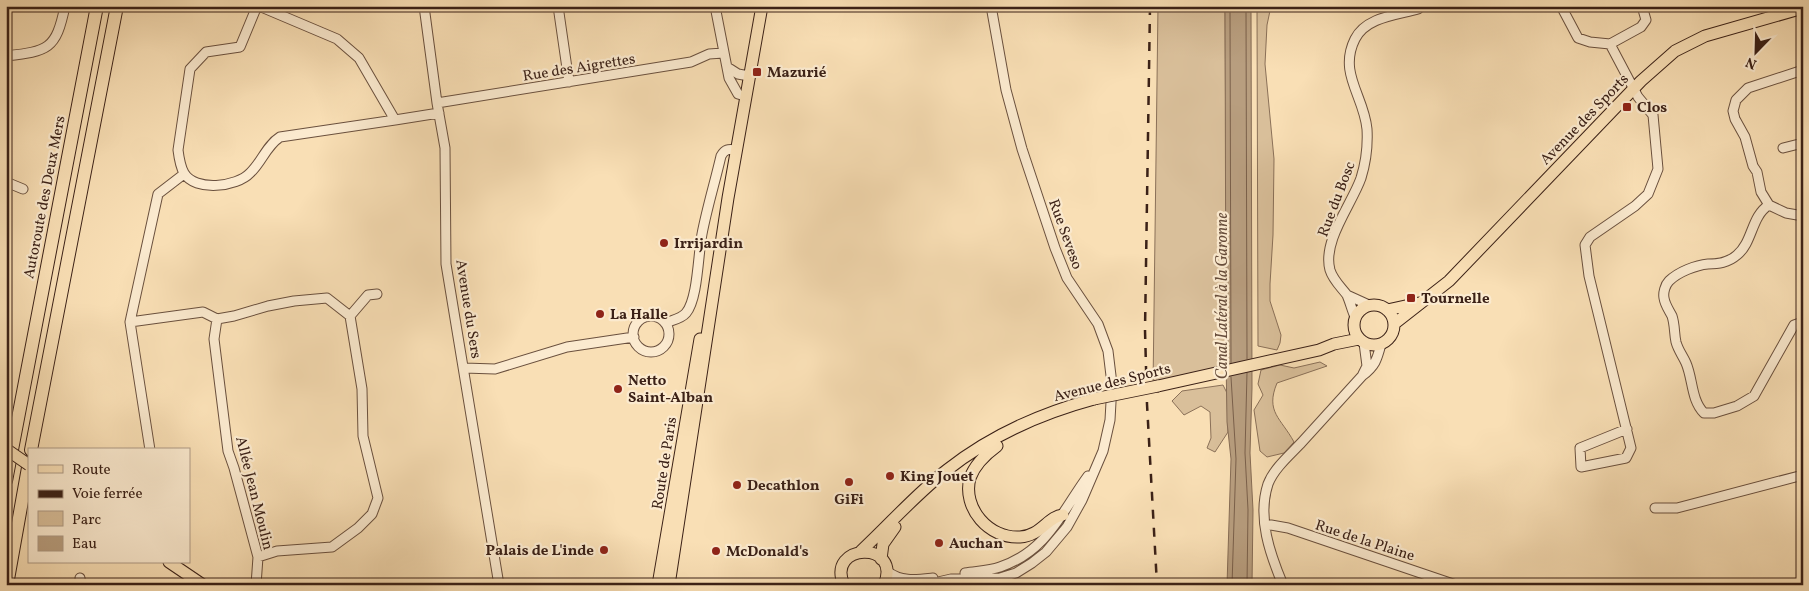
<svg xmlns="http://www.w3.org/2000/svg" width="1809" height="591" font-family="Vollkorn,serif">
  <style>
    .green { fill: #d9bf9a; stroke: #8a7058 }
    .water { fill: #b89e7f; stroke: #866c55 }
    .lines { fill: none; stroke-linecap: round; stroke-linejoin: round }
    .shore { stroke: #7a604b; stroke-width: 1 }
    .minor-casing { stroke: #6a503e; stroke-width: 11 }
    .major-casing { stroke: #3b2117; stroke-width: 13 }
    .highway-casing { stroke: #3b2117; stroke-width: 14 }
    .minor { stroke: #fbeacf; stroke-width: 9 }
    .major { stroke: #f9dfb5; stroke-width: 11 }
    .highway { stroke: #f9dfb5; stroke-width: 12 }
    .rail { stroke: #3b2117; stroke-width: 2.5; stroke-dasharray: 9 9; stroke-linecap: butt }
    .major-bridge-casing { stroke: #3b2117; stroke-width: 13; stroke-linecap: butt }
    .major-bridge { stroke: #f9dfb5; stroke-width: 11 }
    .poi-dot { fill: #8f2418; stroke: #fbeacf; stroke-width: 2 }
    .labels { text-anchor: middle; stroke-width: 4.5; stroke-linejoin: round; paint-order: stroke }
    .street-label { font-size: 15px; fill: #3b2117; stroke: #fbeacf }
    .poi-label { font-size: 15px; font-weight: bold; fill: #3b2117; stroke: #fbeacf; text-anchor: start }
    .water-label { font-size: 16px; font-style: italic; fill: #674d3b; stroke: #fbeacf }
  </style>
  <rect width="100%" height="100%" fill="#f9dfb5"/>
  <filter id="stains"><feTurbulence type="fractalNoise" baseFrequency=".004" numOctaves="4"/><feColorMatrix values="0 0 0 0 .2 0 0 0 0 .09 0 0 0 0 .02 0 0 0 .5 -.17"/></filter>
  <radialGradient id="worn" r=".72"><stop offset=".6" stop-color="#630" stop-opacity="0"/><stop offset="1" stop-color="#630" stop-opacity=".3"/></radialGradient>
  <path class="green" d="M1158 6H1225L1227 371 1153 387Z
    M1257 6H1271L1267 25 1265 64 1274 159 1273 235 1270 284V301L1281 335 1280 343 1277 350 1258 346Z
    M1320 362 1327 366 1277 383C1265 412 1281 418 1294 442L1284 453 1267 457 1260 451 1254 410 1263 395 1258 384 1261 370 1280 365 1294 368Z
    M1223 385 1227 393 1228 432 1215 452 1207 448 1211 438 1210 412 1201 406 1184 415 1172 401 1182 391Z"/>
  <path class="water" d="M1225 6H1251L1252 388 1250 453 1253 510 1252 585H1227L1231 459 1227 422 1226 357Z"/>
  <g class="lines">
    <path class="shore" d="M1230 6 1231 363
      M1246 6 1247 359
      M1247 373 1245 453 1248 510 1247 585
      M1231 377 1236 459 1232 585"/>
    <defs>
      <path id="minor" d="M257 6 240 47 206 52 190 69 178 150C179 158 180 166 184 173 195 192 237 187 250 173 262 162 266 146 280 137L395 120
        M259 6 337 39 359 58 395 120 439 113
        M424 6 437 103 445 148 446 264 499 585
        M558 6 569 82
        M715 6 729 78 738 94 745 96
        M1561 6 1578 38 1590 42 1610 44
        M6 56C48 51 56 50 65 6
        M727 67 738 74 749 76
        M437 103 691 62 709 54 723 53
        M1783 148 1803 143
        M6 182 23 189
        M1769 205C1751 216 1753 242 1737 255 1728 263 1718 264 1708 264 1696 265 1678 272 1669 281 1665 285 1663 293 1664 298 1665 305 1669 310 1672 316 1675 325 1674 333 1676 342 1678 350 1683 356 1686 363 1693 379 1691 400 1704 413H1714L1737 406 1754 396 1794 325 1803 322
        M1769 205 1761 192 1757 172 1753 166 1745 137 1735 119 1733 111 1736 100 1748 88 1803 70
        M1769 205 1786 213 1803 216
        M1347 295 1369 305
        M350 316 368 295 377 294
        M633 334a18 18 0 1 1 36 0a18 18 0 1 1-36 0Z
        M1355 317C1352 310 1350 302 1347 295 1341 287 1333 280 1330 270 1322 241 1352 204 1361 178 1366 162 1368 147 1367 129 1364 96 1338 73 1355 39 1366 17 1397 15 1418 9L1421 6
        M217 319 214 339 228 451 234 468 258 557 256 585
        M130 322 203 312 217 319 234 316 268 306 294 301 327 298 350 316 362 389 363 436 378 498 372 514 358 528 332 547 277 551 258 557
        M665 323C672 320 681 319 686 313 698 299 698 254 702 234 707 208 715 182 721 156 725 149 728 149 736 150
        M464 368 495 369 567 347 634 337
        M1363 374 1367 366 1364 343
        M1627 429 1580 448 1581 467 1626 458 1631 448 1589 276 1585 245 1590 237 1635 206 1648 194 1658 169 1653 115 1638 97 1610 44 1641 27 1646 20 1642 6
        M150 450 130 322 158 194 184 174
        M1655 508H1677L1803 475
        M1265 526 1271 525 1288 528 1456 585
        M887 571C901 582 915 580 933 578
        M965 573C977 571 989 571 1000 567 1047 551 1061 513 1088 476
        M80 578 81 585
        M925 585 951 579 1000 578 1016 573 1032 563 1046 552 1067 527 1082 500 1103 451 1110 420 1112 384 1108 351 1098 324 1067 278 1055 248 1022 149 1006 90 991 6
        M1283 585C1270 554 1257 518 1268 484 1274 468 1291 454 1302 442 1322 420 1342 398 1362 376 1375 366 1377 360 1381 344"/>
      <path id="major" d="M1354 325a20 20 0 1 1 40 0a20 20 0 1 1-40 0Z
        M1387 310 1419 303
        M1394 324 1449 281 1641 81 1675 51 1705 36 1803 8
        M1158 386 1319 350 1334 344 1359 339
        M997 446C986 454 975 464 970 478 962 508 989 539 1020 537 1041 536 1048 516 1063 515
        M861 551C890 524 916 494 947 470 990 436 1042 413 1094 399
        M881 559 883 544 895 527
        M169 562 203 585
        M658 585 700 339
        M669 585 728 198 762 6
        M844 585C825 543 903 540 884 585"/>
      <path id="highway" d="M31 450 117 6
        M6 481 97 6
        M7 585 29 462"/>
    </defs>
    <use href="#minor" class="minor-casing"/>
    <use href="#major" class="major-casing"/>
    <use href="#highway" class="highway-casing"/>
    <use href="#minor" class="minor"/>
    <use href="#major" class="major"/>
    <use href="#highway" class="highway"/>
    <path class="rail" d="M1150 6 1145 330 1147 404 1157 585"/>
    <defs>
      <path id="major-bridge" d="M1094 399 1158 386
        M6 449 29 465"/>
    </defs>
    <use href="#major-bridge" class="major-bridge-casing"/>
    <use href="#major-bridge" class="major-bridge"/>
  </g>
  <g class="poi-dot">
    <rect x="752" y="67" width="10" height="10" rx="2.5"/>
    <rect x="1622" y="102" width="10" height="10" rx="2.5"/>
    <circle cx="664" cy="243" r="5"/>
    <rect x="1406" y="293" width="10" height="10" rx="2.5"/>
    <circle cx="600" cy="314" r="5"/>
    <circle cx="618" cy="389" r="5"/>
    <circle cx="890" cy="476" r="5"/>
    <circle cx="849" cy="482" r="5"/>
    <circle cx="737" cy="485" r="5"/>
    <circle cx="939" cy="543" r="5"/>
    <circle cx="604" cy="550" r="5"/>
    <circle cx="716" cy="551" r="5"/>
  </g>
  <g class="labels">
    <g class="street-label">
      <text transform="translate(579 67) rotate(-9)" y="5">Rue des Aigrettes</text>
      <text transform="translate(1584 119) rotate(-46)" y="5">Avenue des Sports</text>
      <text transform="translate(44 197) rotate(-79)" y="5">Autoroute des Deux Mers</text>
      <text transform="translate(1336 199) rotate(-69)" y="5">Rue du Bosc</text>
      <text transform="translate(1066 234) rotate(70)" y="5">Rue Seveso</text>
      <text transform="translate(469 309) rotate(81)" y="5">Avenue du Sers</text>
      <text transform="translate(1112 382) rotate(-14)" y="5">Avenue des Sports</text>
      <text transform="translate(664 463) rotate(-81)" y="5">Route de Paris</text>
      <text transform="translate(255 493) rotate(76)" y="5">Allée Jean Moulin</text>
      <text transform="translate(1365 540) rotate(18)" y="5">Rue de la Plaine</text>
    </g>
    <g class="poi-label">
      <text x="767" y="77">Mazurié</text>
      <text x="1637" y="112">Clos</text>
      <text x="674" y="248">Irrijardin</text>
      <text x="1421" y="303">Tournelle</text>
      <text x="610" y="319">La Halle</text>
      <text x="628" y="385">Netto<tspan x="628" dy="17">Saint-Alban</tspan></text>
      <text x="900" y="481">King Jouet</text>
      <text x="747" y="490">Decathlon</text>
      <text x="849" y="504" text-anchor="middle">GiFi</text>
      <text x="949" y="548">Auchan</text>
      <text x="594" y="555" text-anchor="end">Palais de L'inde</text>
      <text x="726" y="556">McDonald's</text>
    </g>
    <g class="water-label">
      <text transform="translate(1221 296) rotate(-90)" y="6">Canal Latéral à la Garonne</text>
    </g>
  </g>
  <rect width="1809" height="591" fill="none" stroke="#f9dfb5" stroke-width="25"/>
  <rect x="8" y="8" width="1794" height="576" fill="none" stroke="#3b2117" stroke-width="2.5"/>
  <rect x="12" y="12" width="1784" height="566" fill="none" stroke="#3b2117"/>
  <rect x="28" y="448" width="162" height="115" fill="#fbeacf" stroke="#ae9a85"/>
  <rect x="38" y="465" width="25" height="8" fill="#f9dfb5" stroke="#ae9a85"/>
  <text x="72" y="474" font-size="15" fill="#3b2117">Route</text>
  <rect x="38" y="490" width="25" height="8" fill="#3b2117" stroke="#ae9a85"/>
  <text x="72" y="498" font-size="15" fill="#3b2117">Voie ferrée</text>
  <rect x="38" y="511" width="25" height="15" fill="#d9bf9a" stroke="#ae9a85"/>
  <text x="72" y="524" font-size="15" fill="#3b2117">Parc</text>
  <rect x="38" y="536" width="25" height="15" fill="#b89e7f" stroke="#ae9a85"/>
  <text x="72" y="548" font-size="15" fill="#3b2117">Eau</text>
  <g transform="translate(1756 52) rotate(203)" stroke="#fbeacf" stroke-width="4" paint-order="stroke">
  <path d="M0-4L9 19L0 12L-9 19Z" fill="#3b2117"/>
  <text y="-8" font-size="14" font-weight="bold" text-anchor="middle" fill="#3b2117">N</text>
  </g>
  <rect width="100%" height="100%" filter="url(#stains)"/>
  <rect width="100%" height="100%" fill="url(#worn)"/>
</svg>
